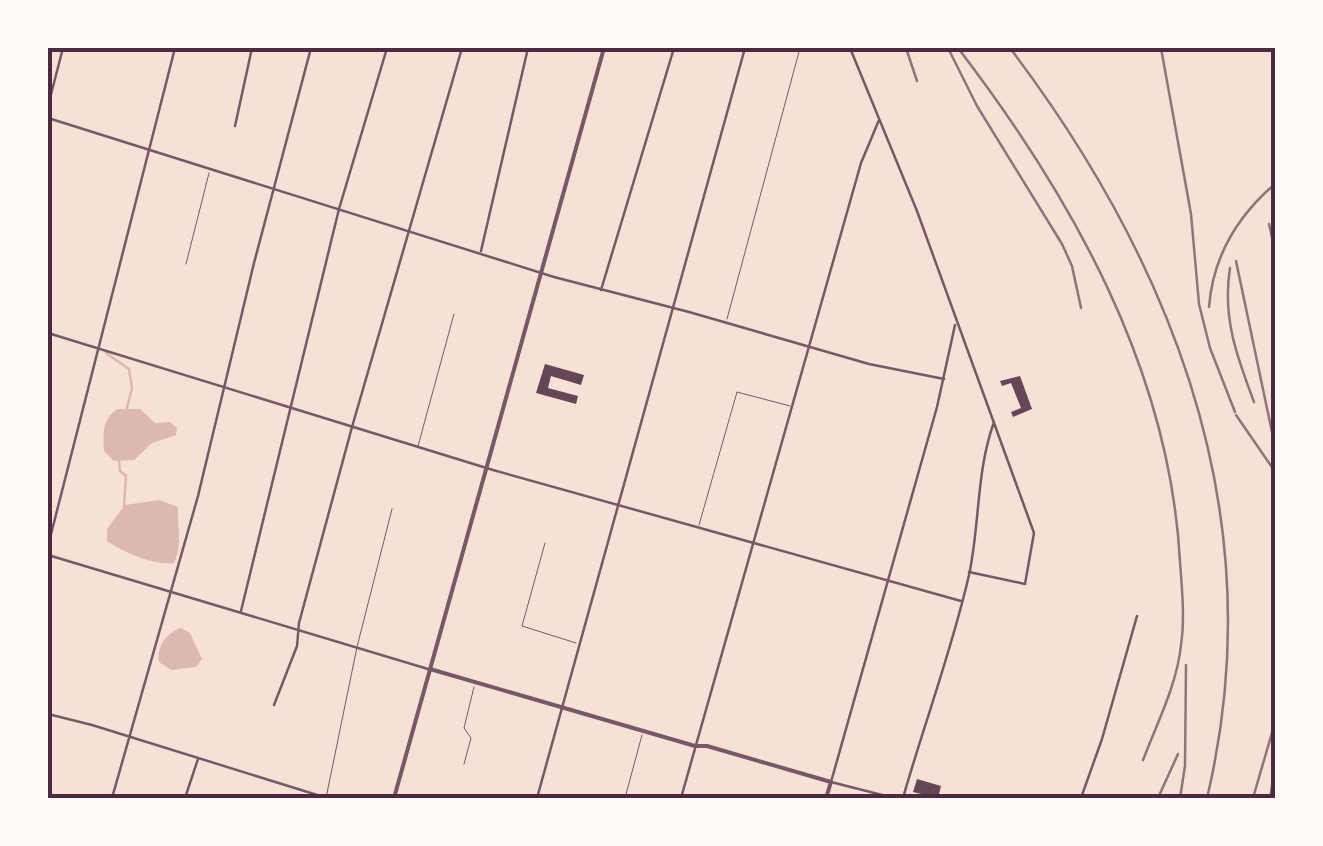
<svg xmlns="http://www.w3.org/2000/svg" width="1323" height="846" font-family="Overpass,sans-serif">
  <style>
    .water { fill: #dcb8b0 }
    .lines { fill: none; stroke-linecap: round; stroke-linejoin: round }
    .stream { stroke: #dcb8b0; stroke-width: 2.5 }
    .building { fill: #644757 }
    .service { stroke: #755966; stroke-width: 1 }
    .minor { stroke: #755966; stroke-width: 2.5 }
    .tertiary { stroke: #755966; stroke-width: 4 }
    .rail { stroke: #8f747c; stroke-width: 2.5 }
    .neatline { fill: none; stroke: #4a2c40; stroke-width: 4 }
  </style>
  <rect width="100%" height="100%" fill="#f7e1d7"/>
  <path class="water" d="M118 409H140L155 423 170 422 177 428 176 435 152 443 134 460 114 461 104 451C103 434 102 418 118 409Z
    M159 500 178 507C177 526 183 544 174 563 152 565 125 553 107 541V529L125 505Z
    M181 628 190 633 202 659 196 667 171 670 159 662C156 648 167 632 181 628Z"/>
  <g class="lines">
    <path class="stream" d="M106 353 129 369 132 388 127 408
      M119 461 120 471 126 476 124 506"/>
  </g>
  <path class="building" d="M545 364 584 375 581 385 551 376 548 388 578 396 576 404 536 393Z
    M1020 376 1032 409 1013 417 1011 412 1021 408 1011 383 1002 386 1000 381Z
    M917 779 941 786 938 798 913 792Z"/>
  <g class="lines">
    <path class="service" d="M186 264 209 173
      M727 319 800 48
      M418 446 454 314
      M699 525 737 392 790 406
      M545 543 522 626 576 643
      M464 764 471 738 464 728 474 687
      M326 798 357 647 392 509
      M625 798 642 735"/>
    <path class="minor" d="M850 48 917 211 1034 533 1025 584 969 572
      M48 106 63 48
      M48 118 554 277 689 312 869 364 944 379
      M235 126 252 48
      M481 251 528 48
      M601 290 674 48
      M48 333 493 470 961 601
      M48 546 175 48
      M48 555 428 669
      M241 611 339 209 387 48
      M274 705 297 646 299 623 352 427 462 48
      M48 714 92 725 327 798
      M112 798 198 496 254 263 311 48
      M185 798 198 759
      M537 798 745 48
      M681 798 861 163 879 120
      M894 798 831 782 937 407 955 325
      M903 798C924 724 952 650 969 575 980 524 976 472 994 422
      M1081 798 1102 739 1137 616"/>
    <path class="tertiary" d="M430 669 695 746H707L831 782 826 798
      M394 798 604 48"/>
    <path class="rail" d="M906 48 917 81
      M958 48C1072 197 1170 370 1180 562 1182 589 1185 618 1181 645 1177 685 1157 723 1143 760
      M1010 48C1177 269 1273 521 1207 798
      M1161 48 1191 214 1199 304 1210 348 1235 412
      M950 52 977 106 1062 244 1072 266 1081 308
      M1269 224 1276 255
      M1236 261 1276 451
      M1230 268C1222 317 1237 357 1254 402
      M1209 307C1213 256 1237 216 1276 183
      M1236 415 1276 473
      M1158 798 1178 754
      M1180 798 1185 766 1186 665
      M1253 798 1276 719
      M1270 798 1276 761"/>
  </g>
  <rect width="1323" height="846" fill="none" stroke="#fffaf5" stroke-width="100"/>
  <rect x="50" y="50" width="1223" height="746" class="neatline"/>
</svg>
